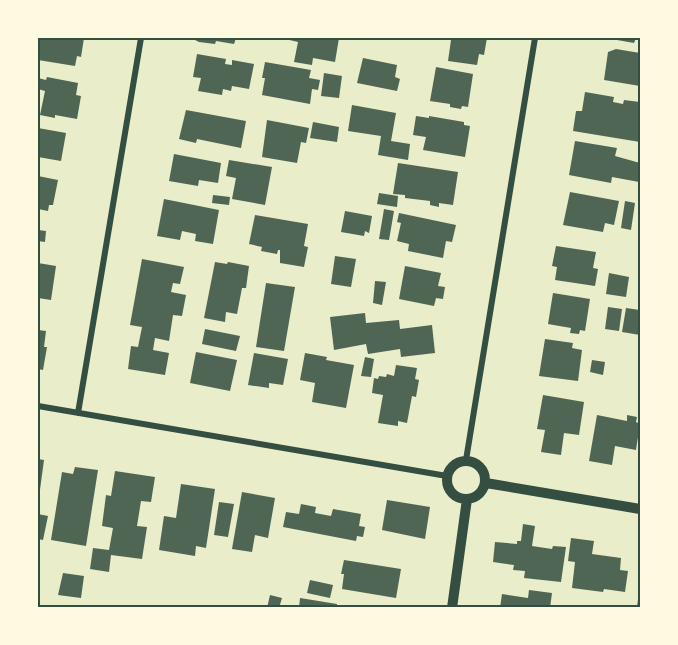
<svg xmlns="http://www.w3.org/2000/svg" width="678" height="645" font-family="Signika,sans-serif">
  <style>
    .building { fill: #4f6655 }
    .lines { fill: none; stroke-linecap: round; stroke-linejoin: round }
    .minor { stroke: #344e41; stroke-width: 6 }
    .tertiary { stroke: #344e41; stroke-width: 10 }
    .neatline { fill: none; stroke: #344e41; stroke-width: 2 }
  </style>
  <rect width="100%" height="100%" fill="#e9edc9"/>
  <path class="building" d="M38 38H84L81 57 77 56 75 66 38 60Z
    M191 38H236L234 44 216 41 215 44 199 42Z
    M281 38H339L335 62 313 58 312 65 294 62 298 42Z
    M442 38H487L484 55 479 54 477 65 448 61 451 40Z
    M618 38H636L634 43 617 40Z
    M616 49 640 53V86L604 80 608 52Z
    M197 54 226 59 225 64 232 65V60L254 64 249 89 232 86 231 91 223 89 222 95 198 91 201 78 193 77Z
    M363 58 397 65 395 77 400 79 397 91 357 83Z
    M265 62 311 70 309 78 320 80 318 90 312 89 310 104 262 95 265 78H262Z
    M436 67 473 74 468 107 462 106 461 109 450 107V104L430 101Z
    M324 73 342 76 339 98 321 96Z
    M47 77 78 83 76 95 81 96 77 119 55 115V118L40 115 45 91 38 89V78L46 80Z
    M585 92 614 97 613 102 623 104 624 100 640 102V142L573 131 576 111H582Z
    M352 105 396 113 391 141 410 144 408 160 378 155 381 136 348 131Z
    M186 110 246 121 241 148 197 139 196 143 179 139Z
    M416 116 429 118V116L464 122V125L470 126 465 157 423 150 426 137 413 135Z
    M267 120 309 128 306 143 301 142 297 163 262 157Z
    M313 122 339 127 337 142 310 138Z
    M38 128 66 133 61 161 38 157Z
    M575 141 617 148 615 156 640 163 639 182 612 177 611 183 569 175Z
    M174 154 221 163 218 183 199 180 198 186 169 181Z
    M229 160 272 167 265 205 232 199 236 178 226 176Z
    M398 163 458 172 453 205 439 203V207L430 205V201L405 198V195L393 194Z
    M38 176 58 180 53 205H49L48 211 38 209Z
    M570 192 619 201 614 225 605 223 603 232 563 225Z
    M379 193 398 196 397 207 377 204Z
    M213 195 230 197 229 205 212 203Z
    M164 199 219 210 213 244 195 241 196 234 182 231 180 240 157 236Z
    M625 201 635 203 631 230 621 228Z
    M384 209 394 211 389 240 379 239Z
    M345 211 372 216 369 233 365 231 364 236 341 232Z
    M399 213 456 225 452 242 446 241 443 258 408 251 409 244 397 241 401 223 397 222Z
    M255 215 308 224 304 246 308 247 304 267 280 263V250H278L277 254 261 251 262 247 249 244Z
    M38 230 46 231 45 242 38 241Z
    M556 246 596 252 593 268 598 269 595 286 555 280 557 267 552 266Z
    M335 256 356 259 351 287 331 284Z
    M142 259 184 267 180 284 173 283 171 292 186 295 182 316 173 315 169 341 155 338 153 350 169 353 165 375 128 369 131 346 138 347 142 327 130 325Z
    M215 262 227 264 228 262 249 266 246 288H242L237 314 226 312 225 322 204 318Z
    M38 263 56 266 51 300 38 298Z
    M405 266 441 273 438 286 445 287 443 299 436 298 434 306 399 299Z
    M609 273 629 277 626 297 606 294Z
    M375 281 386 282 382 305 373 303Z
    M266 283 295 287 284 351 256 347Z
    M553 293 590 299 585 331 580 330 579 334 570 333 571 328 548 324Z
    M608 307 622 309 619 331 605 329Z
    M626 308 640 310V335L622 332Z
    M365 313 366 323 399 320 400 329 432 325 435 353 401 357 400 349 368 354 366 344 334 350 330 317Z
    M205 329 240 336 236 351 202 344Z
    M38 330 46 331 44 347H47L43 370 38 369Z
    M545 339 573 343 572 348 582 350 578 381 539 376Z
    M196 352 237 360 230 391 190 383Z
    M254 353 288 359 283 385 269 383V388L248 385Z
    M305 353 327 357 326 360 354 365 346 408 312 402 315 383 300 380Z
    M365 357 374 359 371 377 361 376Z
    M592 360 605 362 603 375 590 372Z
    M396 365 417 368 415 379 419 380 416 397 412 396 407 423 398 421V426L378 423 383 395 372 393 374 378 378 379 379 376 386 377 387 374 394 376Z
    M543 395 584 402 579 435 564 433 561 455 541 452 545 430 537 429Z
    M597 415 627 421V415L637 417 636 422 640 424 636 450 615 446 612 465 589 461Z
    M38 459 44 460 39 497H38Z
    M75 467 98 470 86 546 51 540 62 472 73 474Z
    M115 471 155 477 151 502 141 501 137 526 147 527 142 559 111 555 109 572 90 569 93 548 109 550 113 528 102 526 106 495 111 496Z
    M181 484 215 489 206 548 196 546 195 556 159 550 164 516 176 518Z
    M242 492 275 498 268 538 255 535 252 552 232 549Z
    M387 500 430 507 425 539 382 530Z
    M219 502 234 504 228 537 214 535Z
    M301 504 316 507 315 513 331 516 333 509 361 514 359 526 365 527 363 537 357 536 356 541 283 527 286 512 299 514Z
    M38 514 48 516 43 540 38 539Z
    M523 524 535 526 532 546 552 549 553 546 566 547 561 582 524 578 525 571 513 570 514 565 493 562 495 542 517 544V541H521Z
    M571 538 594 541 592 554 621 558 620 570 628 571 625 592 604 589 603 592 572 588 575 562 568 561Z
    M344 560 401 569 396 598 342 589 344 574H341Z
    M63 573 84 576 81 598 58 595Z
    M310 580 333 585 330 598 307 593Z
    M529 590 552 593 550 608H500L502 594 528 598Z
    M639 592H640V607H637Z
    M270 595 282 598 279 608H267Z
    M300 598 337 604V608H299Z"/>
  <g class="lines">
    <path class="minor" d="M38 406 447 476
      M78 413 141 38
      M466 460 535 38"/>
    <path class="tertiary" d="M447 480a19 19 0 1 1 38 0a19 19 0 1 1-38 0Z
      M486 483 640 509
      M452 608 467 499"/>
  </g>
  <rect width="678" height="645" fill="none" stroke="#fefae0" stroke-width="78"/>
  <rect x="39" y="39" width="600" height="567" class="neatline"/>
</svg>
